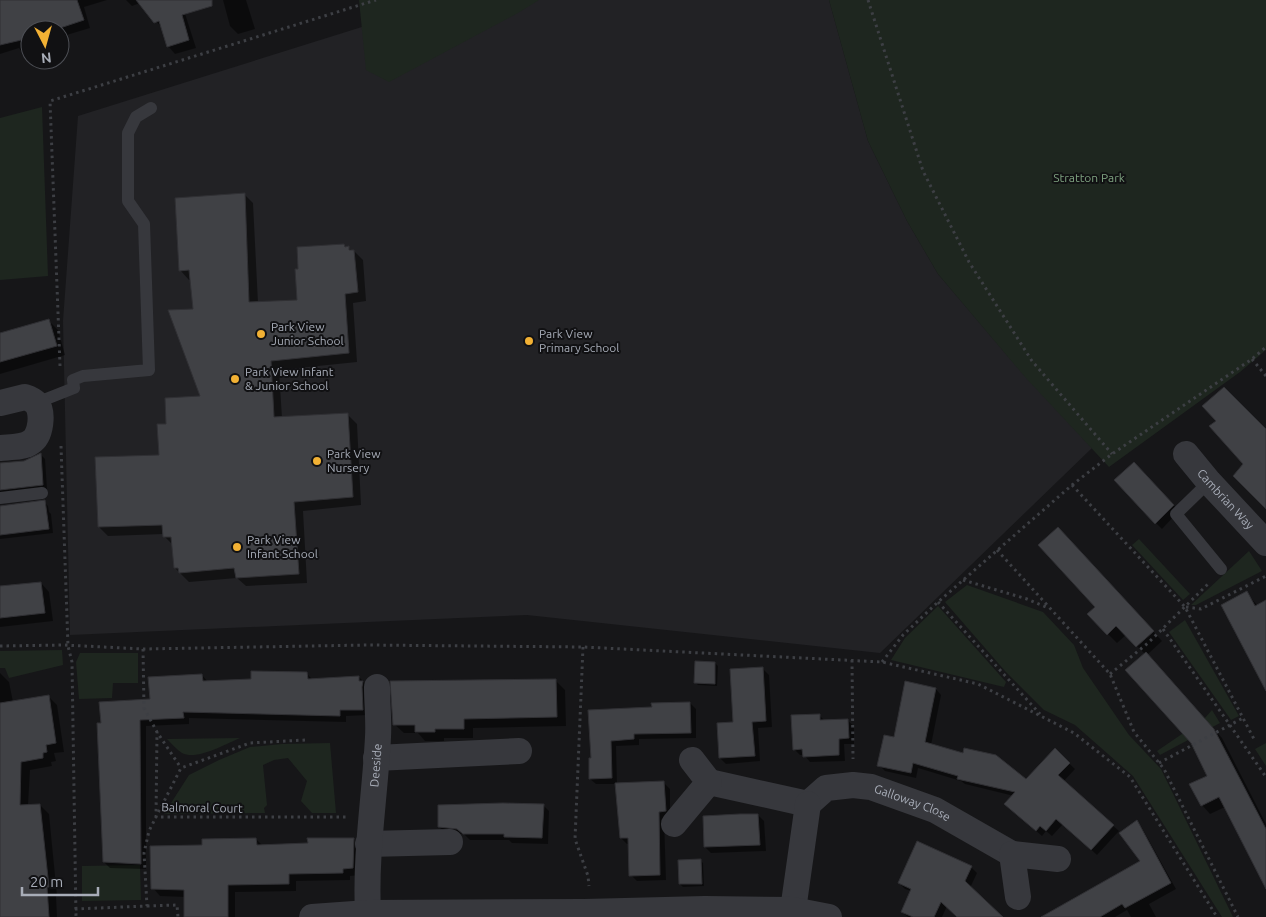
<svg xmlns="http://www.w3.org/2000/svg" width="1266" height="917" font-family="Ubuntu,sans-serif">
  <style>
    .built { fill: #222225 }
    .green { fill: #1e261f }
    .shadow { fill: #0007 }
    .building { fill: #404145; stroke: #303034 }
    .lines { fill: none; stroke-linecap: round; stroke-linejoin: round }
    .path { stroke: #3d3f44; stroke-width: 3; stroke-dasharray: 2.5 4; stroke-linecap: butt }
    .lane { stroke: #37383d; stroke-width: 12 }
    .street { stroke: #37383d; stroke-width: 26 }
    .poi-dot { fill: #f2b134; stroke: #111113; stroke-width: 2 }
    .labels { text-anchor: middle; stroke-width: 4; stroke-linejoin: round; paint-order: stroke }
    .park-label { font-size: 12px; fill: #7fa381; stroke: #111113 }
    .poi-label { font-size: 12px; fill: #a8adb8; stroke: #111113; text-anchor: start }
    .street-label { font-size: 12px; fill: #a8adb8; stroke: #111113 }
  </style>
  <rect width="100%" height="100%" fill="#161618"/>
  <path class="built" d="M455 0H829L868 141 907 221 938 274 1012 361 1092 448 880 653 527 615 70 635 63 321 78 116 381 21Z"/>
  <path class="green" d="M359 0H539L518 13 389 82 366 70Z
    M829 0H1266V350L1240 372 1109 467 1025 377 938 274 907 221 868 141Z
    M42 107 48 276 0 280V118Z
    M1139 539 1190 594 1183 600 1132 545Z
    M1249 551 1262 571 1196 605H1191Z
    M967 585 1043 612 1074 645 1083 668 1129 735 1161 769 1233 917H1222L1133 776 1075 725 1044 710 1005 671 945 602Z
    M938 606 1006 682 1004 687 891 660 905 638Z
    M1185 620 1239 716 1231 720 1169 632Z
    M62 650 63 665 9 678 5 668H0V651Z
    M80 653H138V683H113L112 698 79 699 76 662Z
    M1212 710 1220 723 1160 755 1157 751 1204 719Z
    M240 738C225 744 197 761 182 753 177 750 172 744 167 739Z
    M330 743 336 813H312L301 801 307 781 288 758 274 760 263 765 267 805 264 808 265 813 164 814 189 775 219 760 250 747 282 744Z
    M1266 743V766L1255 749Z
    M140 865 141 900 82 901V866Z"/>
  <path class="shadow" d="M0 0H107L84 7 90 28 60 37V30H30V56L26 57 19 48 0 54Z
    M126 0H184L181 1 196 48 175 54 168 46 163 29 140 3 132 6Z
    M223 0H246L255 29 238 34 230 26Z
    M244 194 253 203 258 303 298 302 299 270 344 246 354 251 363 260 366 301 353 303 357 362 279 370 282 418 348 415 357 424 361 505 303 511 307 583 246 586 237 578 189 582 175 568 173 545 164 536V534L108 536 99 527 160 456 168 425 201 397 192 279 189 280 180 270Z
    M48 320 58 330 65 355 0 374V334Z
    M41 455 45 459 47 489 3 494 0 496V464L23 462Z
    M1140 469 1179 511 1162 529 1156 523Z
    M44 502 48 506 49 512 51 514 53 533 0 539V507Z
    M1067 538 1162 641 1147 655 1222 738 1266 824V886L1225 807 1210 814 1202 805 1209 776 1145 654 1126 635 1117 643 1108 634Z
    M41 583 49 592 53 621 0 627V588Z
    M1246 593 1258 606 1266 602V688Z
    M715 663 718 666 717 686 698 685 695 682Z
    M763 669 769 675 772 727 758 728 760 761 726 764 720 758 735 723Z
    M0 673 9 682 13 702 48 696 57 705 64 752 54 753 56 761 51 762 52 766 30 770 28 805H40L49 814 57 896H56L57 917H0Z
    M307 674 313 680 359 677 365 683 368 715 346 716V722L189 718V724L146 726V869L110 868 104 862 102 724 202 675 208 682 252 680Z
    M556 681 565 690 566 726 473 728V738H444V741H425L418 733H404L394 724Z
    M936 689 941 695 931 745 1026 780 1055 750 1075 769 1063 782 1119 831 1097 855 1063 824 1052 836 1046 831 1042 836 1012 810 1014 796 965 784 961 781 918 768 916 778 885 771 879 765 895 738Z
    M690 703 696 709V738L639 739V745L616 746 617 784 664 783 670 789V817L664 818 666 880 637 881 631 875 630 844H627L621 838 616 784H596L590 779 592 759 590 711 653 708Z
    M819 715 825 721 847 720 854 726V744H844L845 761 810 762 804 755H800L794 749Z
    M543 805 549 811 548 844 512 843 509 840H470L464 834 446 833 439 827Z
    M758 815 764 821 766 851 711 853 705 847Z
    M1137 822 1142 828 1176 889 1149 904 1156 917H1131L1127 910 1115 917H1044L1142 861Z
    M256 839 263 846 309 844 354 839 362 847 360 875 350 876V880L296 881V891L235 892V917H186L185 897 160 896 153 888 203 846Z
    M700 860 703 863 704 886 683 887 680 884Z
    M971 867 977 873 970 888 1001 917H958L947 906 942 917H908L902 912 911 891 905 889 899 883Z"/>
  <path class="building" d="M0 0H77L84 20 54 30H30V38L0 45Z
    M136 0H212V6L182 15 189 40 167 47 159 21 154 23Z
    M245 193 249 302 297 300 295 269H298L297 247 344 244 345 247 349 246V250H354L358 292 345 294 349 353 271 361 274 417 348 413 353 497 294 502 299 574 236 578 234 568 179 573 178 568H174L171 537H163L162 525 98 527 95 457 159 455 157 424H166L165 398 200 396 168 310 193 309 189 270 179 271 175 198Z
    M49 319 57 346 0 362V333Z
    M1224 387 1266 429V509L1233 476 1243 464 1209 426 1216 421 1202 406Z
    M41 453 43 485 0 490V463L24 461Z
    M1134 462 1174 505 1155 524 1114 480Z
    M45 500 49 529 0 535V506Z
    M1058 527 1154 631 1136 647 1116 626 1107 635 1087 614 1095 607 1038 545Z
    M41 582 45 613 0 618V586Z
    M1247 591 1255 606 1266 600V691L1221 605Z
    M1146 652 1214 729 1266 829V889L1219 797 1201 806 1189 784 1207 776 1191 743 1125 670Z
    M695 661 715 662V684L694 683Z
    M763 667 766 721 752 722 755 756 719 758 717 723 733 722 730 669Z
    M251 671 307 672 308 679 359 676V681H363L362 687 363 710H340V716L183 712 184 718 140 720 141 864 103 862 97 723H101L99 702 150 699 148 677 202 674 203 681 251 679Z
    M556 679 557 717 464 719V729H435V732H415V725H393L390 681Z
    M905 681 936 688 925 742 963 753 964 748 996 755 1026 779 1055 748 1070 763 1058 775 1114 825 1091 850 1056 819 1046 831 1040 826 1036 831 1004 804 1015 792 957 779 958 776 913 763 911 773 877 766 884 735 894 737Z
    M49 695 56 743 46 745 47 752 43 753V758L21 762 20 805 40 804 49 887H47L49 917H0V703Z
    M690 702 691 733 634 734V739L611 741 612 778 589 779V758H591L588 710 652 707 651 703Z
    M820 714V720L848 719 849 738 839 739V755L803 757 802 749 793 750 791 715Z
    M664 781 666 811 659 812 660 875 629 876 628 838H620L615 783Z
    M503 803 544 804 542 838 504 837V834H463L457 829 438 827V805Z
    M740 814H758L760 845 704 847 703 816Z
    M1137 820 1171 883 1125 908 1122 904 1100 917H1041L1140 861 1119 833Z
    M256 838 257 845 308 843 307 838H354L353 868 343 869V873L289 874V884L228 885V917H184V890L151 889 150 846 202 845V839Z
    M917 841 972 866 965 881 1003 917H957L941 902 934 917H913L901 912 911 889 898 883Z
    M701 859 702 884H679L678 860Z"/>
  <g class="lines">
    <path class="path" d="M868 0 923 171 969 262 1032 361 1112 454
      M1252 359 1266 376
      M60 366 50 101 376 0
      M61 446 68 646 72 662 76 917
      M1072 485 1185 607 1255 741
      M997 550 1110 674 1134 732 1164 769 1238 917
      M963 580 1027 599 1048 608
      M938 602 1040 714
      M1186 607 1201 609 1266 576
      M1163 629 1266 777
      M0 646 64 645 143 649 367 645 583 647 882 662 978 684 1074 733 1130 777 1217 917
      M583 647 575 839 588 876 589 886
      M143 649 144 708 157 732 181 768
      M852 660 853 759
      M882 662 903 635 938 602 1072 485 1112 454 1252 359 1266 347
      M1110 674 1148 643 1209 583
      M305 740 250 743 181 768 156 817H347
      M1159 763 1243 718
      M147 906 177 905 178 917
      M75 909 147 906 144 853 149 831 156 817 157 732"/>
    <path class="lane" d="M36 403 74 388 73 380 83 376 149 370 144 224 128 201V133L136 117 151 108
      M1209 482 1176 514 1221 569
      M0 498 42 493"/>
    <g class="street">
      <path d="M0 403 25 397C28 398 33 400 36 403 44 412 41 436 31 442 23 448 10 447 0 448"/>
      <path id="s1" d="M1186 454 1209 482 1266 543"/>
      <path d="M376 758 519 751"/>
      <path id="s2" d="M709 782 808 804 826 788 853 785 871 787 935 810 1012 854"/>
      <path d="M674 824 709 782 692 760"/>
      <path d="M368 844 450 842"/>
      <path d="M1018 897 1012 854 1058 859"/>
      <path d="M793 910 808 804"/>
      <path id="s3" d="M368 913C365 854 375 796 378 737 379 721 377 704 377 687"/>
      <path d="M312 917 368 913 584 912 705 909 793 910 829 917"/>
    </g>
  </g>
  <g class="poi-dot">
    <circle cx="261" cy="334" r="5"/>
    <circle cx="529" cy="341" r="5"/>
    <circle cx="235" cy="379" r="5"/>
    <circle cx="317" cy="461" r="5"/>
    <circle cx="237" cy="547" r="5"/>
  </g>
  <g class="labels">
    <g class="park-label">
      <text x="1089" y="182">Stratton Park</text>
    </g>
    <g class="poi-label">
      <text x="271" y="331">Park View<tspan x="271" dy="14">Junior School</tspan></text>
      <text x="539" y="338">Park View<tspan x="539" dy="14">Primary School</tspan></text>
      <text x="245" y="376">Park View Infant<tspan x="245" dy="14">&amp; Junior School</tspan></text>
      <text x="327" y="458">Park View<tspan x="327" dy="14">Nursery</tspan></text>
      <text x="247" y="544">Park View<tspan x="247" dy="14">Infant School</tspan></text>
    </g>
    <g class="street-label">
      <text dy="4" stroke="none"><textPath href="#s1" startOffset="60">Cambrian Way</textPath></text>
      <text dy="4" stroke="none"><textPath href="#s3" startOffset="148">Deeside</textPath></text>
      <text dy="4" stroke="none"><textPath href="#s2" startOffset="215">Galloway Close</textPath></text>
      <text transform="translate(202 808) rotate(1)" y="4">Balmoral Court</text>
    </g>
  </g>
  <g transform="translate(45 45) rotate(174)"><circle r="24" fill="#111113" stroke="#4d4f55"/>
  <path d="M0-4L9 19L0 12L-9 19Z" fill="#f2b134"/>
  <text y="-8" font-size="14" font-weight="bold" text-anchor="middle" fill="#a8adb8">N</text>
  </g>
  <path d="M22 887v8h76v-8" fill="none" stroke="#a8adb8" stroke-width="2.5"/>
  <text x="30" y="887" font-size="15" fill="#a8adb8" stroke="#111113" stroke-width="4" paint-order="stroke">20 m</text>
</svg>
